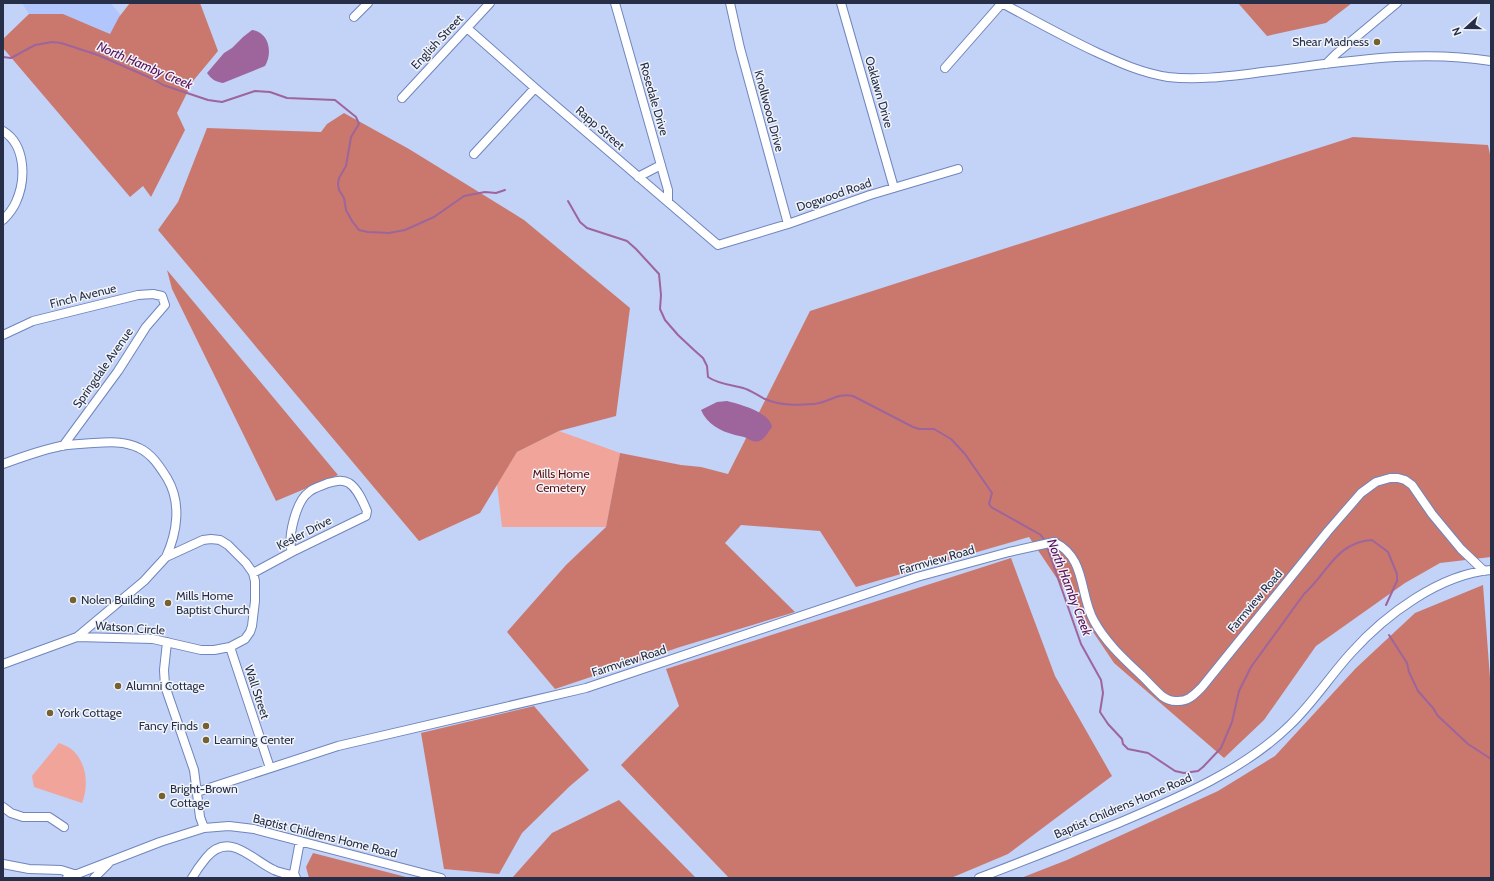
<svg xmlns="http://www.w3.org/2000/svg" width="1494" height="881" font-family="Cabin,sans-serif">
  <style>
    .built { fill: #b0c6fc }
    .green { fill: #f0a49a }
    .forest { fill: #ca786e }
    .water { fill: #9d659c }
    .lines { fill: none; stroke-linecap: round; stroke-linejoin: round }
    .stream { stroke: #9d659c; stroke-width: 2 }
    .minor-casing { stroke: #6f85bd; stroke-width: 10 }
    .minor { stroke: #fff; stroke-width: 8 }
    .poi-dot { fill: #766231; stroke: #f1f4fa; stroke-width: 1.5 }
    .labels { text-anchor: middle; stroke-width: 3; stroke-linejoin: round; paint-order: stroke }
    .street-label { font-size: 12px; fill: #262f47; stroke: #f1f4fa }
    .poi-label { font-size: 12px; fill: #262f47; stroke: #f1f4fa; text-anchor: start }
    .park-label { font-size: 12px; fill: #5c110f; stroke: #f1f4fa }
    .water-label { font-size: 13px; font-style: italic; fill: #581059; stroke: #f1f4fa }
  </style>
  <rect width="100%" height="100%" fill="#c3d2f7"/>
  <path class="built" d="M22 3H111L121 16 110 34 63 14H29Z"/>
  <path class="green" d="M559 431 620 453 606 527H502L497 484 517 452Z
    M59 743C63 745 67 746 70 748 87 761 89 785 82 803L34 787 32 776Z"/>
  <path class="forest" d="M130 3H200L218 51 193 81 177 113 185 130 151 197 143 186 130 197 3 48V39L29 14H63L110 34 119 17Z
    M1238 3H1352L1326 23 1267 36Z
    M344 113 409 149 524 220 630 308 616 416 559 431 517 452 480 513 419 541 158 230 178 202 207 128 321 132 327 124Z
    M1353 137 1488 145 1491 159V557L1440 563 1405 583 1316 646 1264 720 1224 758 1114 663 1029 537 856 587 820 531 741 525 725 543 795 612 680 647 555 689 507 632 566 565 606 527 620 453 681 465 701 467 728 474 810 311Z
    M167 270 338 475 276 501 172 289Z
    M1011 558 1055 676 1112 776 1008 854 951 878H729L621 765 679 706 666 669Z
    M1483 585 1491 691V878H1021L1067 860 1218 791 1275 756 1356 668 1415 613Z
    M534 706 589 770 570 786 522 833 499 874 444 869 421 733Z
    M619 800 696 878H512L552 833Z
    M313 853 410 878H309L306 867Z"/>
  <path class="water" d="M252 30C269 32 273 53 265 66L223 83C216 82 211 79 207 73L224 53 232 48 243 37Z
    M727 401C739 404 770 412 772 427 768 432 765 439 759 441 753 443 750 439 744 437 741 436 738 436 735 435 720 431 707 424 701 410L717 402Z"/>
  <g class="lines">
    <path class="stream" d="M3 57 11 58 35 45 52 42 61 43 98 55 153 79 163 85 208 100 222 102 255 91 270 92 287 98 335 100 356 117 359 124 351 137 346 166 339 178 338 184 339 190 344 198 346 210 352 221 359 230 368 232 389 233 405 230 434 217 464 196 485 192 496 193 505 190
      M568 201 580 222 587 228 627 241 636 249 659 274 661 295 660 309 665 320 678 335 694 350 703 358 707 366 708 377C718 384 732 385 743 388 751 390 758 396 765 399 781 406 798 405 814 404 828 403 838 392 853 396L913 427 919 429H934L951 439 965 454 992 493 989 504 991 507 1041 535 1046 543
      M1047 547 1081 644 1101 680 1103 693 1100 712 1108 724 1122 739 1123 744 1128 749 1148 753 1175 771 1184 773 1198 771 1203 767 1221 748 1232 722 1239 691 1251 667 1304 594C1327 574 1336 542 1372 540L1388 552 1397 574V581L1386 605
      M1389 635 1407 663 1409 672 1418 691 1433 708 1438 716 1468 744 1491 759"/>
    <defs>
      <path id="minor" d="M615 3 664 176 668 190V202
        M730 3 740 48 788 224
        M841 3 894 188
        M354 17 368 3
        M467 28 535 88 718 245 788 224 870 195 958 169
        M1326 64 1336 54 1397 3
        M945 68 1002 3C1033 20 1064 37 1096 52 1120 63 1142 73 1168 77 1201 81 1237 75 1271 71 1344 62 1417 49 1491 61
        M402 98 490 3
        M3 131C26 145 26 180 16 202 13 209 8 215 3 220
        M474 154 535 88
        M638 177 661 165
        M3 335 33 321 138 295 153 294 162 296 165 305 146 327 118 371 63 446
        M3 464C22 457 41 450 61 446 72 444 83 444 94 443 109 442 125 441 139 448 152 454 160 467 167 478 182 503 177 533 166 557
        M253 573 292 552 366 516 367 511C363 502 358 489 349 483 342 479 336 481 328 483 322 486 314 487 309 492 296 501 287 538 292 552
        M167 642 164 670 165 686 194 770 200 817 204 828
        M230 647 270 768
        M3 664 77 637 144 581 166 557 203 540 211 539 220 540 228 545 246 563 253 573 255 581V601L252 626 250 632 245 639 230 647 214 650H201L153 639 77 637
        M197 792 338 746 586 688 917 577 1009 552 1054 542C1087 558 1079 595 1094 621 1106 643 1125 660 1142 676 1149 683 1155 690 1162 696 1166 699 1172 701 1176 701 1188 702 1194 695 1202 687L1328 531 1361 493 1376 482 1390 478H1398L1405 480 1412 485 1432 514 1461 549 1484 571
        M3 807 11 813 23 817H49L64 827
        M3 864 29 869 61 870 77 875
        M67 878 160 842 204 828 229 826 254 829 441 878
        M94 878 108 864
        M192 878C196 871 201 864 206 858 229 830 252 860 274 870 280 873 288 874 295 876
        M296 878 294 873 300 841
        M979 878C1026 860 1074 841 1121 822 1180 797 1244 770 1290 725 1313 703 1330 676 1351 653 1385 615 1440 574 1491 570"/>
    </defs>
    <use href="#minor" class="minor-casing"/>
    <use href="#minor" class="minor"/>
  </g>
  <g class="poi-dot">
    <circle cx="1377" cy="42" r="4"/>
    <circle cx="73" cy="600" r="4"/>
    <circle cx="168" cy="603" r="4"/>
    <circle cx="118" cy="686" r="4"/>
    <circle cx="50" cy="713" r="4"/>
    <circle cx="206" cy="726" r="4"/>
    <circle cx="206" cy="740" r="4"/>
    <circle cx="162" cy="796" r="4"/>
  </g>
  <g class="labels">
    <g class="street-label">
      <text transform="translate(437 42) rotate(-47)" y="4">English Street</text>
      <text transform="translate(879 92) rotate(74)" y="4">Oaklawn Drive</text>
      <text transform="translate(654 99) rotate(74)" y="4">Rosedale Drive</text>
      <text transform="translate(769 111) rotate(75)" y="4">Knollwood Drive</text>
      <text transform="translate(600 128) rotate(41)" y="4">Rapp Street</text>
      <text transform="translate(834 195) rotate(-19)" y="4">Dogwood Road</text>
      <text transform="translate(83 296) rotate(-14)" y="4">Finch Avenue</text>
      <text transform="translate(103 368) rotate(-55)" y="4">Springdale Avenue</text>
      <text transform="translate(304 533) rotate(-27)" y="4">Kesler Drive</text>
      <text transform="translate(937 560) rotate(-16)" y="4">Farmview Road</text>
      <text transform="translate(1255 601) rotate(-50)" y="4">Farmview Road</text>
      <text transform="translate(130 628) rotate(4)" y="4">Watson Circle</text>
      <text transform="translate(629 661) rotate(-18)" y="4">Farmview Road</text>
      <text transform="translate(257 692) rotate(72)" y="4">Wall Street</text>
      <text transform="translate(1123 806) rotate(-23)" y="4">Baptist Childrens Home Road</text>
      <text transform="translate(325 836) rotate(14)" y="4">Baptist Childrens Home Road</text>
    </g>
    <g class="poi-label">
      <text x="1369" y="46" text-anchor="end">Shear Madness</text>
      <text x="176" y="600">Mills Home<tspan x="176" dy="14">Baptist Church</tspan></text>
      <text x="81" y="604">Nolen Building</text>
      <text x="126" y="690">Alumni Cottage</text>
      <text x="58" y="717">York Cottage</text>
      <text x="198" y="730" text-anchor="end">Fancy Finds</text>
      <text x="214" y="744">Learning Center</text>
      <text x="170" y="793">Bright-Brown<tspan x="170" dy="14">Cottage</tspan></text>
    </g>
    <g class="park-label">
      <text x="561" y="478">Mills Home<tspan x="561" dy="14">Cemetery</tspan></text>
    </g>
    <g class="water-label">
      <text transform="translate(145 65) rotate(23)" y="5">North Hamby Creek</text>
      <text transform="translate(1070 587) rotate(69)" y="5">North Hamby Creek</text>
    </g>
  </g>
  <rect width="1494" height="881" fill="none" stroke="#262f47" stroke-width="8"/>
  <g transform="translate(1466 28) rotate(249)" stroke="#f1f4fa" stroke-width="3" paint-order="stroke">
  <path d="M0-3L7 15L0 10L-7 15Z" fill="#262f47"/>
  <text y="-6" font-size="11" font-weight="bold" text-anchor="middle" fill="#262f47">N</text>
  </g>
</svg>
